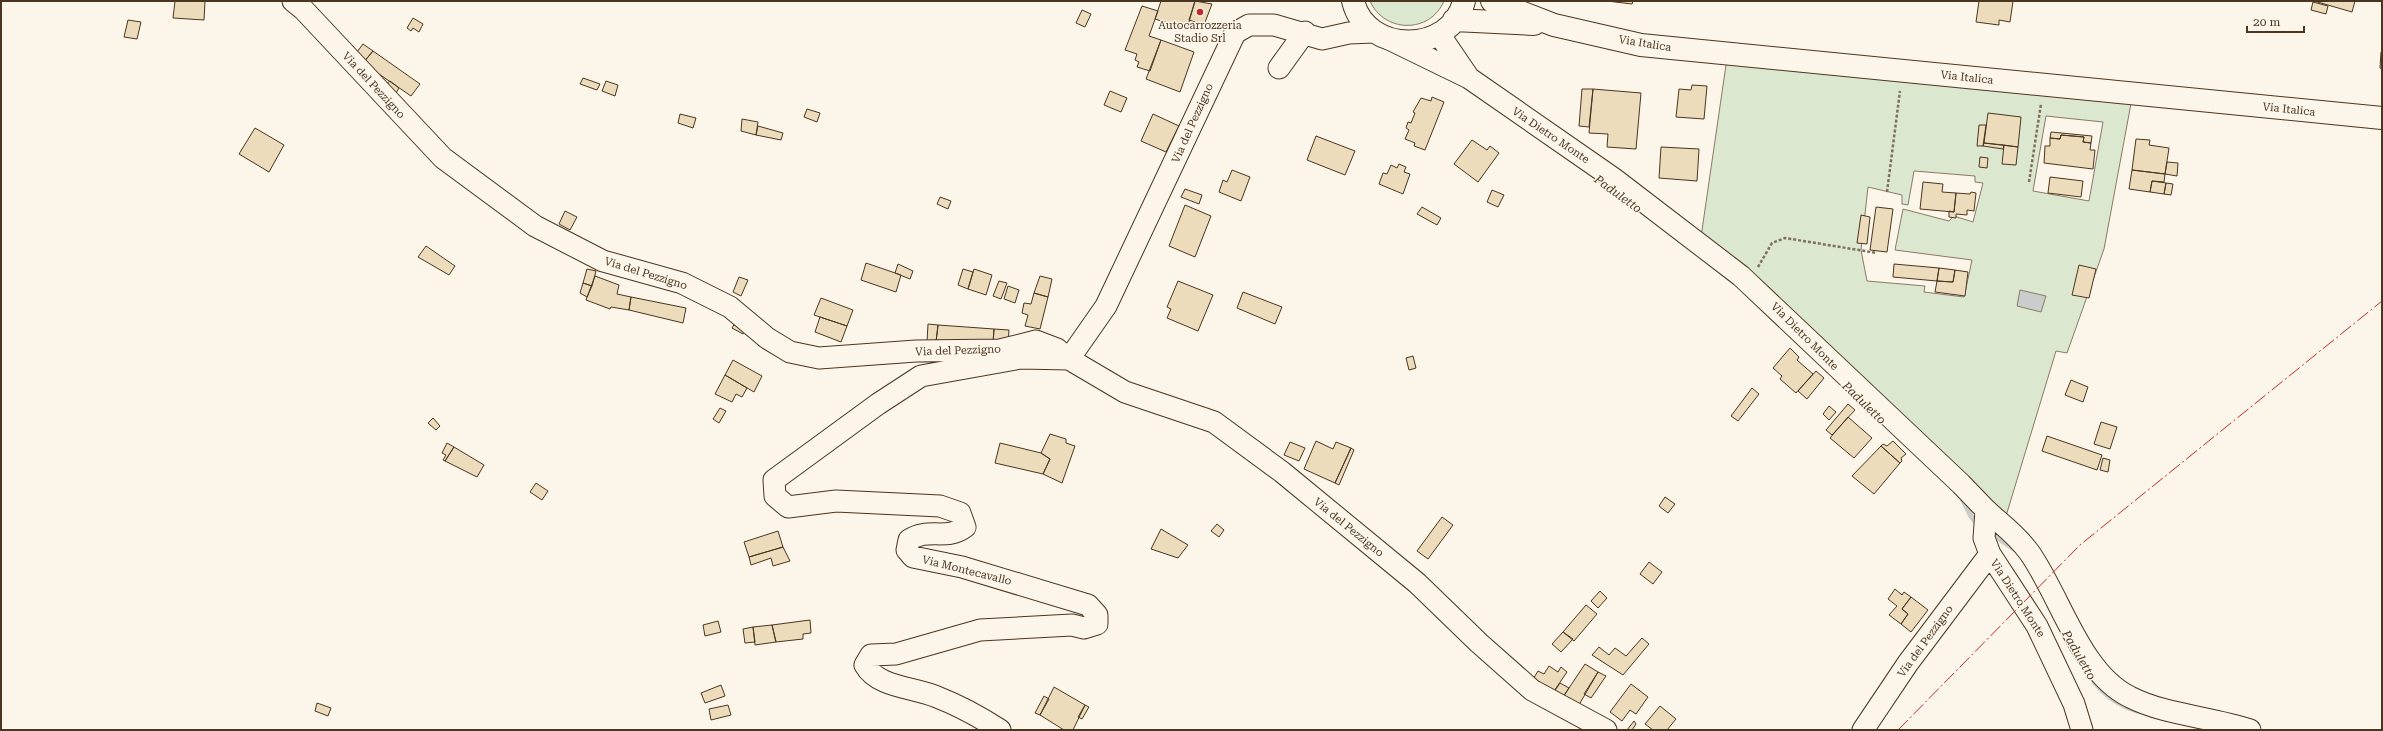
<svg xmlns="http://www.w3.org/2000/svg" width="2383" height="731" font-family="'Roboto Serif',serif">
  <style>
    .green { fill: #dce7d0; stroke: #887966; fill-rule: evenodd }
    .water { fill: #c9cecd; stroke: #887966 }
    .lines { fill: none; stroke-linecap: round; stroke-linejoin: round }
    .stream { stroke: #c9cecd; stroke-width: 5.5 }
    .building { fill: #ecdcbc; stroke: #4a3520 }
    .minor-casing { stroke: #4a3520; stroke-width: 23 }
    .major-casing { stroke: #4a3520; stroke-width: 24 }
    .path { stroke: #7f6f5c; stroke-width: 2.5; stroke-dasharray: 3 2; stroke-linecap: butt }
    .minor { stroke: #fbf6e9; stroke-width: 21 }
    .major { stroke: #fbf6e9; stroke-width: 22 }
    .power { stroke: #c62828; stroke-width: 1; stroke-dasharray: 14 3 2 3; stroke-linecap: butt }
    .poi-dot { fill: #c62828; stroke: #fbf6e9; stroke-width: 1.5 }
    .labels { text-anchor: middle; stroke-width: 3; stroke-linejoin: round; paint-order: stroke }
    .poi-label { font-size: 11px; fill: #4a3520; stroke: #fbf6e9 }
    .street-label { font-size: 11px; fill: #4a3520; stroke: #fbf6e9 }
    .water-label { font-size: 12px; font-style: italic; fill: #4a3520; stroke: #fbf6e9 }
  </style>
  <rect width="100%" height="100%" fill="#fbf6e9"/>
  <path class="green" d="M1370 1H1444C1430 34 1384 33 1370 1Z
    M1727 58 2132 98 2104 249 2067 353 2056 351 2006 516 1700 244ZM2046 116 2103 122 2089 201 2033 191ZM1914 171 1975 176V182L1983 183 1973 222 1954 216 1949 221 1903 209 1895 250 1972 260 1964 297 1924 292 1925 286 1867 281 1861 250 1868 187 1902 195V204L1908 205Z"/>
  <path class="water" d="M2020 290 2046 296 2041 312 2017 306Z"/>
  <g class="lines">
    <path class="stream" d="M1961 496 1971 516 1979 526
      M1988 531 2014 549
      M2091 677C2102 694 2120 706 2138 711"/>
  </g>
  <path class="building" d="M175 1H205L204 20 173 18Z
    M1161 1H1195L1187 29 1155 19Z
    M1195 1 1212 4 1204 25 1189 20Z
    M1607 1H1633L1632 4Z
    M1979 1H2013L2010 22 1999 20V25L1976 22Z
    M2314 1H2355L2352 12Z
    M2313 2 2328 6 2326 14 2311 10Z
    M1142 6 1158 11 1149 36 1161 40 1150 71 1137 67 1139 62 1135 60 1137 54 1125 50Z
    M1082 10 1091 14 1085 27 1076 23Z
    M413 18 423 24 419 32 413 28 411 31 407 28Z
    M128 20 141 22 137 39 124 37Z
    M1161 40 1194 52 1180 92 1146 79Z
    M363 44 373 51 363 63 354 56Z
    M373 51 420 84 411 96 363 63Z
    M2381 52H2382V69L2380 68Z
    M583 78 600 84 597 90 580 84Z
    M390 81 399 88 396 93 385 85Z
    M606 81 618 85 615 96 602 91Z
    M1692 85 1707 86 1704 119 1676 117 1679 89 1691 90Z
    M1582 89H1593L1589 127 1579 126Z
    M1593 89 1641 93 1636 149 1607 147 1608 134 1589 133Z
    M1110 91 1127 98 1121 112 1104 105Z
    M1432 97 1444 102 1425 150 1414 146 1415 143 1405 139 1409 130 1406 128 1408 122 1411 123 1415 113 1413 112 1421 98 1431 101Z
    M807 109 820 113 817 122 804 117Z
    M1988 113 2021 117 2018 147 1984 143Z
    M680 114 696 118 693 128 678 123Z
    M1153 114 1179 126 1166 152 1141 141Z
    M742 119 758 122 756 135 741 131Z
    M1979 125H1986L1983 146H1977Z
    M758 126 783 133 781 140 756 135Z
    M255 128 284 145 269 172 239 154Z
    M2051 132 2092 136 2091 143 2083 142 2084 137 2061 135 2060 139 2050 138Z
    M2061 135 2084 137 2083 142 2091 143 2090 150H2095L2093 169 2044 163 2045 146H2050V138L2060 139Z
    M1316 136 1355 151 1345 175 1307 160Z
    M2136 139 2150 140 2149 145 2169 148 2165 174 2132 170Z
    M1472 140 1487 150 1490 146 1499 153 1478 182 1454 164Z
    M1984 143 2004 145 2003 149 1983 146Z
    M2004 145 2018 147 2016 165 2002 164Z
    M1661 147 1699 149 1697 181 1659 178Z
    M1980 157 1988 158 1987 168 1979 167Z
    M2167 162 2178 163 2177 176 2165 174Z
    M1399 164 1406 167 1404 172 1410 174 1403 194 1379 184 1383 173 1387 174 1391 165 1397 168Z
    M1232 170 1250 177 1241 201 1219 192 1223 180 1227 182Z
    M2132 170 2165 174 2164 182 2152 181 2150 192 2129 189Z
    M2050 177 2083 181 2081 197 2048 193Z
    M2152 181 2166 183 2164 194 2150 192Z
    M1923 182 1943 184 1942 192 1956 193 1954 212 1920 209Z
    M2166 183 2173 184 2171 195 2164 194Z
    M1185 189 1202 195 1199 204 1181 197Z
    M1492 190 1504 195 1498 207 1487 202Z
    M1971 192 1976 193 1974 211 1967 210V215L1956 214V218L1949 217V211L1954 212 1956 193 1970 194Z
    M940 197 951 201 948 209 937 204Z
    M1185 205 1211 216 1195 257 1169 246Z
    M1422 207 1441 218 1437 225 1417 214Z
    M1876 207 1893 209 1887 252 1870 250Z
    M565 211 577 217 570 230 559 224Z
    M1861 215 1870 217 1867 244 1857 243Z
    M426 246 455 266 449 275 418 257Z
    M866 263 901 275 896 292 861 280Z
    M898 264 913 271 910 279 895 273Z
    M1894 264 1939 268 1937 281 1893 277Z
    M2079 265 2096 269 2089 298 2072 295Z
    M1939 268 1955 270 1953 282 1937 281Z
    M587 269 596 271 592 286 583 283Z
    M963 269 973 272 968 289 958 285Z
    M974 269 992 275 986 295 968 289Z
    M1955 270 1968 272 1965 296 1935 292 1937 281 1953 282Z
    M595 276 619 285 617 294 631 297 629 310 611 307 610 309 586 300Z
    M1040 276 1052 279 1048 297 1034 293Z
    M739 277 748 280 741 296 733 292Z
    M999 281 1007 283 1001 299 993 296Z
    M1178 281 1213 295 1198 331 1167 318 1171 309 1167 307Z
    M583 283 592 286 587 297 580 293Z
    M1008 286 1019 290 1015 303 1004 299Z
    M1243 292 1282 307 1275 324 1237 308Z
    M1034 293 1048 297 1040 329 1025 326 1028 315 1022 313 1024 303 1031 304Z
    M631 297 686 308 683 323 629 310Z
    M821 298 853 310 847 326 814 315Z
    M820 317 847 326 841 342 815 332Z
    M735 323 746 329 743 334 732 328Z
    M928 324 938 325 936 342H927Z
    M938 325 994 329 993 343 936 342Z
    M994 329 1009 330 1008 344 993 343Z
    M1790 348 1799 357 1797 360 1813 374 1796 393 1780 379 1782 376 1773 368Z
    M1413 356 1416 368 1409 370 1406 358Z
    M733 360 762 376 754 392 725 375Z
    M1816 371 1824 378 1807 399 1798 391Z
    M725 375 747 388 742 397 736 394 732 402 715 394Z
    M2071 380 2088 387 2083 402 2065 395Z
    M1752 388 1759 394 1738 421 1731 416Z
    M1848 404 1855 410 1832 435 1826 430Z
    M1829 406 1836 412 1829 420 1823 414Z
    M720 408 726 411 719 423 713 419Z
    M1848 417 1872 438 1854 458 1830 438Z
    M433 418 440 426 436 430 428 423Z
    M2101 422 2117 427 2110 449 2094 444Z
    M1050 434 1066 439V443L1075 446 1062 483 1043 474 1050 459 1041 453Z
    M2047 436 2102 455 2097 470 2042 451Z
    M1316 441 1333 449 1336 442 1351 448 1335 483 1304 469Z
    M1893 441 1906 454 1901 458 1902 461 1900 463 1881 446 1883 444 1887 446Z
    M1290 442 1305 448 1299 461 1284 455Z
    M447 443 454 447 445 461 443 460 446 455 442 453Z
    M1000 443 1041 453 1050 459 1043 474 995 463Z
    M1881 446 1900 463 1874 494 1852 476Z
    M454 447 484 465 477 477 445 461Z
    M1351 448 1354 450 1339 485 1335 483Z
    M2103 458 2110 460 2108 472 2100 470Z
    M536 483 548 491 542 500 530 492Z
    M1665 497 1675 504 1668 513 1659 506Z
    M1442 517 1453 525 1428 559 1417 551Z
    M1217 524 1224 530 1219 537 1211 531Z
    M1161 529 1188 545 1178 558 1151 549Z
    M778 531 783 547 749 557 744 542Z
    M783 547 790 561 773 566 771 558 751 565 749 557Z
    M1649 562 1662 572 1653 584 1640 574Z
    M1895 589 1902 595 1904 592 1911 597 1902 609 1908 614 1901 624 1889 615 1897 606 1888 599Z
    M1600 591 1607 598 1598 608 1591 601Z
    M1911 597 1928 610 1911 632 1901 624 1908 614 1902 609Z
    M1586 605 1597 614 1574 641 1563 632Z
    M810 620 811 633 803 634V639L776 642 772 625Z
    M718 621 721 632 705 636 703 625Z
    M772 625 776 642 755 645 753 627Z
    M753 627 755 642 745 643 743 629Z
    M1563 632 1573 639 1561 652 1552 644Z
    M1642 638 1649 644 1623 675 1592 655 1599 647 1609 655 1615 648 1626 656Z
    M1585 664 1598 672 1576 710 1561 700Z
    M1549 666 1558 672 1561 667 1567 672 1550 697 1530 684 1538 671 1544 674Z
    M1598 672 1606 676 1591 698 1584 694Z
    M1560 683 1569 688 1561 700 1552 695Z
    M1631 684 1648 697 1636 714 1630 710 1622 721 1610 712Z
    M721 685 725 696 705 703 701 693Z
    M1054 687 1085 705 1073 730H1064L1040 715Z
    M1044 696 1049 699 1040 715 1035 713Z
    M317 703 331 708 328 716 315 711Z
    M728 705 731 715 711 720 709 709Z
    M1085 705 1089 707 1082 719 1078 717Z
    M1660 706 1676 719 1667 730H1653L1645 724Z
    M1634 721 1636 724 1632 730H1627Z"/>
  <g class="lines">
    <defs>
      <path id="minor" d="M293 1 303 9 443 158 535 226 603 261 682 283 730 307 767 338 790 352 819 358 916 351 1000 350 1036 341 1057 349 1069 359 1125 392 1214 422 1282 472 1417 583 1479 643 1532 690 1606 730
        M1439 34 1469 78
        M1389 39 1469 78 1613 178 1741 276 1961 484 1986 510 1984 538 1990 554 2037 626 2074 704 2082 730
        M1279 68 1305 32
        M1069 359 1106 306 1235 33 1249 25H1274L1322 39 1349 33 1374 32
        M1986 510C2002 525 2015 533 2029 552 2060 595 2080 673 2130 697 2165 715 2212 717 2250 730
        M1000 730C980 717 960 706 937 697 915 687 878 688 865 665L871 655 896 654 980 630 1072 625 1084 628 1097 624V615L1088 605 962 567 913 557 907 550 909 540C928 527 947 541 965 527L960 513 940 506 836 501 788 507 775 496 774 480 878 404 921 376 1021 358 1069 359
        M1863 730 1908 663 1990 554"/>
      <path id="major" d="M1353 1C1366 55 1451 55 1464 1
        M1492 1 1554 25 1641 45 2382 118
        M1454 20 1534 24"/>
    </defs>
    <use href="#minor" class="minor-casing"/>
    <use href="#major" class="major-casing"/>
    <path class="path" d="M2029 182 2041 104
      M1887 192 1900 91
      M1758 267 1772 243 1785 238 1877 253"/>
    <use href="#minor" class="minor"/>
    <use href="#major" class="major"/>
    <path class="power" d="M1898 730 2080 545 2382 301"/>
  </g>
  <circle class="poi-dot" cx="1200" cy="12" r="4"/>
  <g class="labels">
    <g class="poi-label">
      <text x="1200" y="29">Autocarrozzeria<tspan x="1200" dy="13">Stadio Srl</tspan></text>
    </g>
    <g class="street-label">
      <text transform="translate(1645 43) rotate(9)" y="4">Via Italica</text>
      <text transform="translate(1967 77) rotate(6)" y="4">Via Italica</text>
      <text transform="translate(374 85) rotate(47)" y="4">Via del Pezzigno</text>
      <text transform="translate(2289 109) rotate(6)" y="4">Via Italica</text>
      <text transform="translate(1192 123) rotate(-66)" y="4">Via del Pezzigno</text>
      <text transform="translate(1551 135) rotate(34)" y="4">Via Dietro Monte</text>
      <text transform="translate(646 273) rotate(17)" y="4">Via del Pezzigno</text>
      <text transform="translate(1805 336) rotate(45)" y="4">Via Dietro Monte</text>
      <text transform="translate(958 350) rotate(-2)" y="4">Via del Pezzigno</text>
      <text transform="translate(1349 527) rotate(39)" y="4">Via del Pezzigno</text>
      <text transform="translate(967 570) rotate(14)" y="4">Via Montecavallo</text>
      <text transform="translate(2018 598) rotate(57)" y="4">Via Dietro Monte</text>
      <text transform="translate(1925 641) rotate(-54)" y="4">Via del Pezzigno</text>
    </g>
    <g class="water-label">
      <text transform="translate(1618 194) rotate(36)" y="4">Paduletto</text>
      <text transform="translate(1864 403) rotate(44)" y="4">Paduletto</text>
      <text transform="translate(2079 655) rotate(60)" y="4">Paduletto</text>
    </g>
  </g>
  <rect width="2383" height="731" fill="none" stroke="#4a3520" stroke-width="4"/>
  <path d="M2247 26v6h57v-6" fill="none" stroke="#4a3520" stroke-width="2"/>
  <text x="2253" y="26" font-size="12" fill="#4a3520" stroke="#fbf6e9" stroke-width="3" paint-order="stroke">20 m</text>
</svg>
